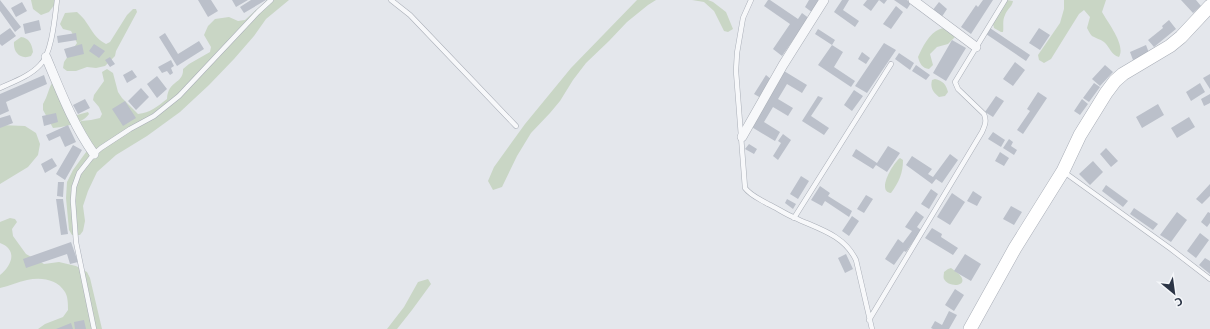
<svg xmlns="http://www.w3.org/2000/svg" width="1210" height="329" font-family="'Noto Sans',sans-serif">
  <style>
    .green { fill: #c9d6c5 }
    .building { fill: #bbc0ca }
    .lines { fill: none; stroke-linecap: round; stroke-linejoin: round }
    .service-casing { stroke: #a9aeb7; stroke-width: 5.5 }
    .minor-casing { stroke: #a9aeb7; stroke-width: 10 }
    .secondary-casing { stroke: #a9aeb7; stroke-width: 14 }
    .service { stroke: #f7f8fa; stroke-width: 4.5 }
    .minor { stroke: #f7f8fa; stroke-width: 9 }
    .secondary { stroke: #fff; stroke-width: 13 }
  </style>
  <rect width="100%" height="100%" fill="#e4e7ec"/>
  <path class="green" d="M31 0H58L49 12 41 15 33 9Z
    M267 0H289L266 19 254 36 234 59 209 85 180 112 147 136 116 155 97 172 88 191 83 206 85 221 83 231 80 235H72L69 230 66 198 67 182 73 170 89 148 78 126 81 121 91 120 100 118 102 114 99 107 93 100 94 95 104 81 102 72 107 69 113 73 118 92 122 98 138 114C150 113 158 106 167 99 168 80 184 84 183 69L189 64 210 52 211 47 204 35 208 26 215 19 229 17 238 21 245 20Z
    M637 0H656L648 5 627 22 609 41 586 63 573 80 560 101 550 113 531 133 517 156 502 187 493 190 488 181 494 167 525 124 571 68Z
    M692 0H708L713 2 726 12 733 29 728 32 724 31 714 11 704 2Z
    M1007 0 1013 1C1012 7 1007 9 1005 15 1002 21 1004 26 1003 32H1001L994 28 993 24Z
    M1064 0H1106L1102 12C1108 23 1126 45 1119 57 1111 55 1110 47 1104 42 1100 39 1095 38 1092 36 1090 34 1088 30 1087 28L1090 17 1084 10 1079 14 1051 59 1044 63 1039 60 1038 55 1060 23 1064 9Z
    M133 9H136L137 12 116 51 115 56 105 66 96 68 87 67 76 71H67L63 68 64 62 77 43 71 31 63 29 60 24 65 13 77 12C80 15 84 18 86 22 93 32 95 38 106 44L110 42 127 15Z
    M946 28 956 36 948 44 937 47 930 54 933 65 929 69C922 68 920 64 918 57 922 48 929 33 940 29 942 28 944 28 946 28Z
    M21 37C29 38 32 44 33 52L31 56C21 60 13 53 14 42Z
    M935 79C943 81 946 84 948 92L945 96 939 97C933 92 930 88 932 80Z
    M53 81 68 112 77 115 88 112 89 114C82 124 64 127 53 128L43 110V104L46 98 50 87Z
    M0 125 25 126 36 133 40 144 38 155 28 167 0 184Z
    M900 158 903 160C903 173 899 182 891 193 876 192 893 163 900 158Z
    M10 218 15 219 17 222 12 229 13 236 26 254 44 264 59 262 76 266 87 272 90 278 102 329H38L45 324 63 317 68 310C68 304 68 297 65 292 57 279 41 277 27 280 18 282 9 286 0 288V275C12 265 18 250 0 243V222Z
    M951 268C954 270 956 272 959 274 971 287 948 288 944 279 943 278 944 274 944 272L948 269Z
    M428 279 431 284 412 310 397 329H387L404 307 418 282Z"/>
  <path class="building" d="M0 0 21 27 15 32 0 11Z
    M198 0H211L218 11 208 17Z
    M232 0H248L236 7Z
    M251 0H266L244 13 240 7Z
    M768 0H770L798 19 802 13 810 19 800 30 782 56 773 49 790 24 764 6Z
    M809 0H821L813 13 805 7Z
    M842 0H849L843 10 859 21 855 27 834 12Z
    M867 0H887L884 4 879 0 871 11 863 5Z
    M894 0H907L911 3 907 9Z
    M983 0H993L971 34 961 27 976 5 978 7Z
    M1181 0H1196L1201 6 1193 13Z
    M22 2 27 11 16 17 11 8Z
    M939 2 947 9 941 18 932 11Z
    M896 6 903 12 891 29 883 24Z
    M39 20 41 30 25 34 23 24Z
    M1169 20 1176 29 1154 47 1148 40 1163 28 1162 26Z
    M10 28 16 36 2 46 0 44V35Z
    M990 28 1030 55 1026 61 986 34Z
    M1039 28 1050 35 1040 50 1029 43Z
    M818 29 835 40 832 45 843 52 834 67 855 81 851 87 818 65 832 45 815 34Z
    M76 33 77 40 58 43 57 36Z
    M165 33 178 54 199 41 204 49 177 66 159 37Z
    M952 40 966 48 946 81 933 73Z
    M884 43 896 50 867 93 855 86Z
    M82 44 84 54 67 58 64 49Z
    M94 44 105 51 99 58 89 51Z
    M1146 45 1149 53 1133 60 1130 52Z
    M862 52 870 58 866 64 858 59Z
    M899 53 914 63 910 70 895 59Z
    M110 57 115 64 110 67 105 60Z
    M171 60 174 66 171 68 173 73 170 75 167 71 162 73 158 67Z
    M1015 62 1025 70 1013 86 1003 79Z
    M916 65 930 75 926 80 912 71Z
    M1105 65 1113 72 1100 86 1092 79Z
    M132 70 137 77 127 83 123 75Z
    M784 71 807 85 802 93 787 84 778 99 793 108 788 116 773 107 764 122 780 132 775 141 750 126Z
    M1210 74V89L1203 78Z
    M44 75 47 84 6 102 9 111 0 115V94Z
    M766 75 772 80 761 98 754 94Z
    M157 76 167 89 157 98 147 84Z
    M1094 83 1100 87 1089 102 1083 98Z
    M1200 83 1205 92 1191 101 1186 92Z
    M141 88 149 97 136 110 128 101Z
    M854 90 863 96 852 111 844 105Z
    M1038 92 1047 98 1023 134 1017 130 1030 111 1027 109Z
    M1210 94V103L1204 106 1201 99Z
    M818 96 823 98 811 116 829 128 824 135 802 121Z
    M996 96 1004 101 993 117 985 112Z
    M85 99 90 108 78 114 73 105Z
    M1082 99 1088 104 1080 115 1074 111Z
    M125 101 136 118 123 126 112 109Z
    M1158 104 1164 115 1142 128 1136 117Z
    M56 113 58 122 44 126 42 116Z
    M10 115 13 123 0 128V118Z
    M1189 117 1195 127 1177 138 1171 128Z
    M68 125 76 142 65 147 60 136 49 141 46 135Z
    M993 132 1005 140 1001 147 988 139Z
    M783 134 791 140 778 160 773 156 781 143 778 141Z
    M1009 139 1013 142 1011 146 1017 150 1014 155 1003 148Z
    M749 144 757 149 754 154 745 149Z
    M73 145 82 150 65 180 56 174Z
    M888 146 900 153 887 172 876 165 873 169 852 156 856 149 877 163Z
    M1106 148 1118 161 1111 167 1100 154Z
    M1000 152 1009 158 1004 166 995 161Z
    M950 154 958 160 942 183 936 179 932 184 906 165 912 156 932 169 928 174 933 177Z
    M52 158 57 166 45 173 41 164Z
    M1093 161 1103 172 1090 185 1079 174Z
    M801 176 809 181 798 199 790 194Z
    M58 182H64L63 197 57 196Z
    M1210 184V196L1202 204 1196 199Z
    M1106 185 1128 201 1123 207 1102 191Z
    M820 186 830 193 828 196 852 211 849 217 825 201 822 206 811 200Z
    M931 189 938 194 929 209 921 204Z
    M973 191 982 197 977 206 967 201Z
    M952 193 965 202 950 225 937 217Z
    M866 195 873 199 864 213 857 209Z
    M56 199H63L68 234 61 235Z
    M787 199 796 204 793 209 785 203Z
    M1011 206 1022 212 1014 225 1003 219Z
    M1134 208 1158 224 1153 230 1130 214Z
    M916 211 924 217 917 227 921 230 906 252 904 251 894 265 885 259 898 239 903 243 912 231 905 227Z
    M1177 212 1187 220 1171 242 1160 235Z
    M1208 212 1210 213V223L1207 227 1201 222Z
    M852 216 859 221 849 236 842 231Z
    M932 228 942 234 941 237 958 248 953 255 925 238Z
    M1200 233 1209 240 1196 258 1187 251Z
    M71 242 78 262 70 264 67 254 26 268 23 259Z
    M846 254 853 269 845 273 838 258Z
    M965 254 981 264 971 281 954 271Z
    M1205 258 1210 261V274L1199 265Z
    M955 289 964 295 954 311 945 305Z
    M949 311 957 315 949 329H933L931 328 935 321 942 325Z
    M84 320 86 329H75L74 322Z
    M71 323 73 329H56Z"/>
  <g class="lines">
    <defs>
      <path id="service" d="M391 0 410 15 516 126
        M751 0 743 18 737 53 736 71 745 188C751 196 760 199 768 204 777 208 785 214 795 218 819 229 844 235 856 260L872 329
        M0 88C13 82 30 76 40 65 52 54 55 16 57 0
        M1064 172 1171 249 1210 279
        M794 218 891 64
        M869 320 982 132C985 125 987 121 984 114L958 89 955 82 1005 0
        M94 329 76 242 73 201 74 187 79 173 94 154 101 148 130 129 154 116 179 96 258 12 271 0"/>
      <path id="minor" d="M913 0 976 47
        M46 57C60 90 73 125 94 154
        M742 137 783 65 824 0"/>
      <path id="secondary" d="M970 329 1015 248 1063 171 1080 135 1106 93 1115 81 1123 74 1170 46 1181 37 1210 6"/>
    </defs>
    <use href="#service" class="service-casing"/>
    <use href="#minor" class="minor-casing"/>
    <use href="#secondary" class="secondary-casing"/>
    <use href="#service" class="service"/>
    <use href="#minor" class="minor"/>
    <use href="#secondary" class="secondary"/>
  </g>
  <g transform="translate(1174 293) rotate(151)" stroke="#f4f6f9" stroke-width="3" paint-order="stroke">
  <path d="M0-3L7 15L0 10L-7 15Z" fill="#2b3445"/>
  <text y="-6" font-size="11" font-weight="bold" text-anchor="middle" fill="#2b3445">С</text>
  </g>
</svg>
